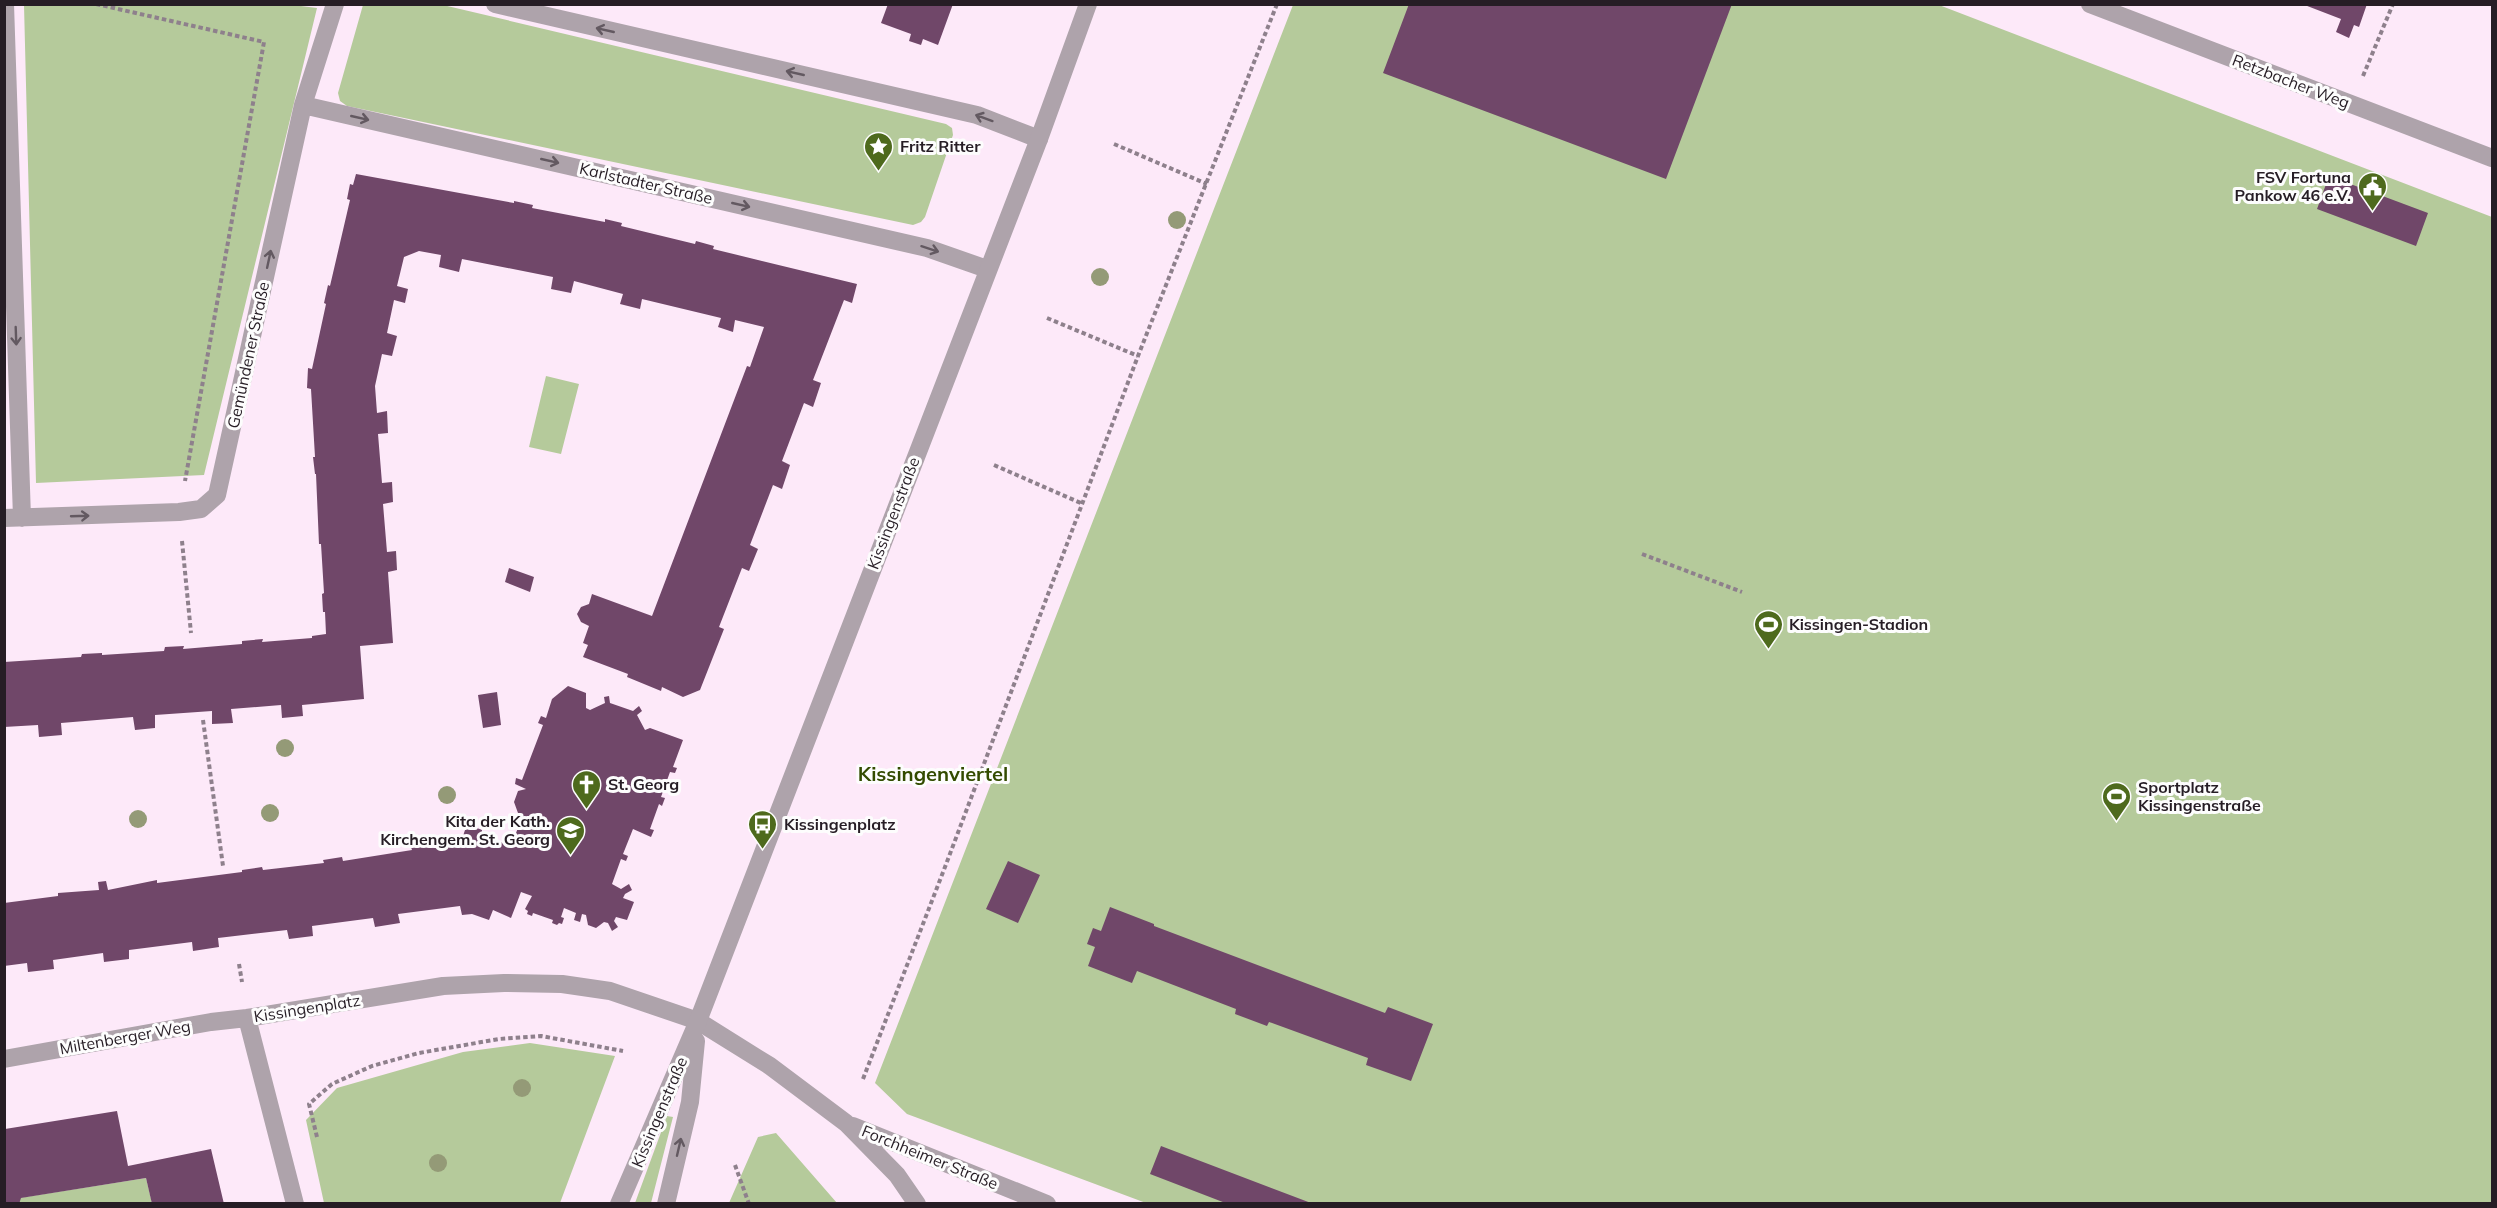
<svg xmlns="http://www.w3.org/2000/svg" width="2497" height="1208" font-family="Mulish,sans-serif">
  <style>
    .green { fill: #b5ca9b }
    .building { fill: #704769 }
    .lines { fill: none; stroke-linecap: round; stroke-linejoin: round }
    .path { stroke: #8e808c; stroke-width: 4; stroke-dasharray: 4.5 3; stroke-linecap: butt }
    .minor { stroke: #aea3ab; stroke-width: 18 }
    .tertiary { stroke: #aea3ab; stroke-width: 18 }
    .tree { fill: #949a77 }
    .oneway { stroke: #635961 }
    .labels { text-anchor: middle; stroke-width: 6; stroke-linejoin: round; paint-order: stroke }
    .street-label { font-size: 16px; fill: #261d25; stroke: #fdfdfd }
    .poi-label { font-size: 16px; font-weight: bold; fill: #261d25; stroke: #fdfdfd; text-anchor: start }
    .quarter-label { font-size: 20px; font-weight: bold; fill: #334b00; stroke: #fdfdfd }
  </style>
  <rect width="100%" height="100%" fill="#fde9f9"/>
  <path class="green" d="M293 5 317 8 204 475 36 483 24 5Z
    M363 5H443L946 124 952 128 953 135 925 217 921 222 913 225 347 106 340 101 338 93Z
    M1293 5H1939L2492 217V1203H1146L907 1114 875 1083Z
    M546 376 579 384 561 454 529 447Z
    M530 1043 615 1056 560 1203H324L306 1120 337 1088 463 1052Z
    M667 1116 673 1117 651 1203H635Z
    M776 1133 837 1203H729L758 1137Z
    M146 1178 152 1203 19 1204V1198Z"/>
  <path class="building" d="M888 4H953L938 45 923 39 921 45 909 41 911 34 881 23Z
    M1409 4H1732L1666 179 1383 73Z
    M2302 4H2367L2359 27 2354 25 2349 38 2336 32 2341 19Z
    M356 174 514 203V201L533 205 532 208 605 222V219L622 223 621 226 695 244 696 241 714 246 713 249 857 284 852 303 844 300 813 380 821 383 813 407 804 403 782 461 790 465 782 489 773 485 750 545 758 549 749 571 742 568 719 627 724 629 700 690 683 697 662 687 661 691 627 677 628 674 583 657 588 645 583 643 589 626 581 622 577 614 581 607 589 604 592 594 652 616 747 366 750 367 764 327 735 320 733 332 718 327 721 318 642 299 640 309 620 304 623 294 574 281 571 293 551 289 553 277 462 259 459 272 439 267 441 255 419 251 404 257 397 286 408 289 405 303 394 300 387 333 397 336 392 356 382 354 375 386 377 413 387 411 388 433 378 434 382 483 392 482 393 502 383 504 387 552 396 551 397 570 388 572 393 643 360 646 364 699 302 705 303 716 282 718 281 705 231 709 233 723 212 724V711L155 715V728L135 730 133 717 61 723 62 735 39 737 38 725 4 727V662L81 657 82 654 102 653V655L164 651 165 647 184 646 183 649 242 644V641L263 639 262 642 312 638V636L326 634 325 612H323L322 594 324 593 321 544H319L316 474H315L313 457H315L311 389 307 388 308 368 312 369 326 304 324 303 328 285 330 286 350 200 347 199 350 184 353 185Z
    M2329 176 2428 213 2416 246 2317 209Z
    M509 568 534 577 530 592 505 582Z
    M568 686 586 693V708L590 710 605 703 604 697 609 696 610 703 633 711 639 706 642 711 637 715 645 730 650 728 683 740 673 767 677 768 675 773 670 772 661 797 665 798 662 806 659 804 650 829 654 830 651 837 633 829 623 854 628 856 626 861 621 859 612 884 621 889 629 884 632 890 625 894 623 898 634 902 627 920 616 917 614 921 618 927 612 931 608 923 604 922 596 928 588 925 586 915 582 914 580 922 574 920 576 913 564 908 561 917 564 918 562 924 559 923 557 925 552 923 553 920 533 913 532 916 527 914 528 911 525 909 532 896 521 892 511 918 493 910 489 920 472 914 462 915 460 906 398 914 400 923 375 927 373 918 312 926 313 936 289 939 287 930 218 938 219 947 193 951 192 942 129 950V959L104 962 103 953 53 960 54 969 28 972 27 963 4 966V903L58 896V893L99 890 98 882 106 881 108 890 157 880V883L242 872V870L262 867 263 870 324 863 323 860 342 857 343 861 412 850 411 847 430 845 431 848 464 844 463 836 467 824 482 830V835L511 846 521 820 516 818 518 813 514 802 518 791 526 789 515 784 516 778 522 780 543 725 538 723 541 716 546 718 552 699Z
    M497 692 501 725 483 728 478 695Z
    M1008 861 1040 875 1018 923 986 909Z
    M1110 907 1154 924V926L1385 1013 1388 1007 1433 1024 1411 1081 1366 1065 1368 1058 1269 1022 1267 1026 1235 1014 1236 1009 1137 971 1132 983 1088 966 1095 947 1087 944 1093 928 1101 931Z
    M117 1111 128 1166 211 1149 224 1204H152L146 1178 21 1198 19 1204H5V1129Z
    M1161 1146 1311 1203V1204H1228L1150 1174Z"/>
  <g class="lines">
    <path class="path" d="M96 4 264 42 185 481
      M2363 76 2393 4
      M1114 144 1207 184
      M1047 318 1138 356
      M994 465 1083 504
      M182 541 191 633
      M1642 554 1742 592
      M203 720 223 866
      M239 964 242 982
      M863 1079 945 867 1138 356 1277 4
      M317 1137 309 1104 332 1084 372 1066 419 1053 499 1039 541 1036 623 1051
      M735 1165 749 1204"/>
    <path class="minor" d="M5 4 22 518
      M495 4 977 115 1039 139
      M2090 4 2492 158
      M303 105 927 248 987 269
      M4 518 179 512 201 509 217 495 303 105 335 4
      M247 1018 295 1204
      M4 1059 211 1022 247 1018 443 986 504 983 562 984 610 991 698 1021 770 1066 846 1123 897 1175 917 1204
      M853 1126 1047 1204"/>
    <path class="tertiary" d="M619 1204 698 1021 1039 139 1088 4
      M666 1204 690 1102 696 1041"/>
  </g>
  <g class="tree">
    <circle cx="1177" cy="220" r="9"/>
    <circle cx="1100" cy="277" r="9"/>
    <circle cx="285" cy="748" r="9"/>
    <circle cx="447" cy="795" r="9"/>
    <circle cx="270" cy="813" r="9"/>
    <circle cx="138" cy="819" r="9"/>
    <circle cx="522" cy="1088" r="9"/>
    <circle cx="438" cy="1163" r="9"/>
  </g>
  <defs><path id="oneway-shaft" d="M-6 0H5M1.5-3L5.5 0L1.5 3" fill="none" stroke-width="1.6" stroke-linecap="round" stroke-linejoin="round" transform="scale(1.5)"/></defs>
  <g class="oneway">
    <use href="#oneway-shaft" transform="translate(605 30) rotate(-167)"/>
    <use href="#oneway-shaft" transform="translate(795 73) rotate(-167)"/>
    <use href="#oneway-shaft" transform="translate(360 118) rotate(13)"/>
    <use href="#oneway-shaft" transform="translate(984 118) rotate(-160)"/>
    <use href="#oneway-shaft" transform="translate(550 161) rotate(13)"/>
    <use href="#oneway-shaft" transform="translate(741 205) rotate(13)"/>
    <use href="#oneway-shaft" transform="translate(930 249) rotate(18)"/>
    <use href="#oneway-shaft" transform="translate(269 259) rotate(-78)"/>
    <use href="#oneway-shaft" transform="translate(16 336) rotate(88)"/>
    <use href="#oneway-shaft" transform="translate(80 516) rotate(-2)"/>
    <use href="#oneway-shaft" transform="translate(679 1147) rotate(-77)"/>
  </g>
  <defs>
    <symbol id="sight-pin" viewBox="-11 -11 22 30"><path d="M0 17L-7.5 6A9.5 9.5 0 1 1 7.5 6Z" fill="#4e6a1d" stroke="#fdfdfd"/><path d="M0-6L1.8-2.2L6-1.7L2.9 1.2L3.7 5.4L0 3.3L-3.7 5.4L-2.9 1.2L-6-1.7L-1.8-2.2Z" fill="#fff"/></symbol>
    <symbol id="civic-pin" viewBox="-11 -11 22 30"><path d="M0 17L-7.5 6A9.5 9.5 0 1 1 7.5 6Z" fill="#4e6a1d" stroke="#fdfdfd"/><path d="M-.6-6.5H3V-4.5H.6V-3L4-1V1h2V6H-6V1h2V-1L-.6-3ZM-1.2 2.5V6h2.4V2.5Z" fill="#fff"/></symbol>
    <symbol id="stadium-pin" viewBox="-11 -11 22 30"><path d="M0 17L-7.5 6A9.5 9.5 0 1 1 7.5 6Z" fill="#4e6a1d" stroke="#fdfdfd"/><path d="M0-5a6.5 5 0 1 0 0 10a6.5 5 0 1 0 0-10ZM-3.5-1.8h7v3.6h-7Z" fill="#fff"/></symbol>
    <symbol id="church-pin" viewBox="-11 -11 22 30"><path d="M0 17L-7.5 6A9.5 9.5 0 1 1 7.5 6Z" fill="#4e6a1d" stroke="#fdfdfd"/><path d="M-1.2-6h2.4v3.5h3.3v2.4h-3.3V6h-2.4V-.1h-3.3v-2.4h3.3Z" fill="#fff"/></symbol>
    <symbol id="bus-pin" viewBox="-11 -11 22 30"><path d="M0 17L-7.5 6A9.5 9.5 0 1 1 7.5 6Z" fill="#4e6a1d" stroke="#fdfdfd"/><path d="M-5-6H5V4H4V6H2V4H-2V6H-4V4H-5ZM-3.5-4V0h7V-4ZM-3.5 1.2v1.5H-2V1.2ZM2 1.2v1.5H3.5V1.2Z" fill="#fff"/></symbol>
    <symbol id="school-pin" viewBox="-11 -11 22 30"><path d="M0 17L-7.5 6A9.5 9.5 0 1 1 7.5 6Z" fill="#4e6a1d" stroke="#fdfdfd"/><path d="M0-5L7-2L0 1L-7-2ZM-4 1L0 2.5L4 1V4Q0 6-4 4Z" fill="#fff"/></symbol>
  </defs>
  <g fill-rule="evenodd">
    <use href="#sight-pin" x="862" y="130" width="33" height="45"/>
    <use href="#civic-pin" x="2356" y="170" width="33" height="45"/>
    <use href="#stadium-pin" x="1752" y="608" width="33" height="45"/>
    <use href="#church-pin" x="570" y="768" width="33" height="45"/>
    <use href="#stadium-pin" x="2100" y="780" width="33" height="45"/>
    <use href="#bus-pin" x="746" y="808" width="33" height="45"/>
    <use href="#school-pin" x="554" y="814" width="33" height="45"/>
  </g>
  <g class="labels">
    <g class="street-label">
      <text transform="translate(2291 81) rotate(21)" y="6">Retzbacher Weg</text>
      <text transform="translate(646 183) rotate(13)" y="6">Karlstadter Straße</text>
      <text transform="translate(248 355) rotate(-78)" y="6">Gemündener Straße</text>
      <text transform="translate(893 513) rotate(-69)" y="6">Kissingenstraße</text>
      <text transform="translate(307 1008) rotate(-9)" y="6">Kissingenplatz</text>
      <text transform="translate(125 1037) rotate(-10)" y="6">Miltenberger Weg</text>
      <text transform="translate(659 1112) rotate(-67)" y="6">Kissingenstraße</text>
      <text transform="translate(930 1157) rotate(22)" y="6">Forchheimer Straße</text>
    </g>
    <g class="poi-label">
      <text x="900" y="152">Fritz Ritter</text>
      <text x="2351" y="183" text-anchor="end">FSV Fortuna<tspan x="2351" dy="18">Pankow 46 e.V.</tspan></text>
      <text x="1789" y="630">Kissingen-Stadion</text>
      <text x="608" y="790">St. Georg</text>
      <text x="2138" y="793">Sportplatz<tspan x="2138" dy="18">Kissingenstraße</tspan></text>
      <text x="550" y="827" text-anchor="end">Kita der Kath.<tspan x="550" dy="18">Kirchengem. St. Georg</tspan></text>
      <text x="784" y="830">Kissingenplatz</text>
    </g>
    <g class="quarter-label">
      <text x="933" y="781">Kissingenviertel</text>
    </g>
  </g>
  <rect width="2497" height="1208" fill="none" stroke="#261d25" stroke-width="12"/>
</svg>
